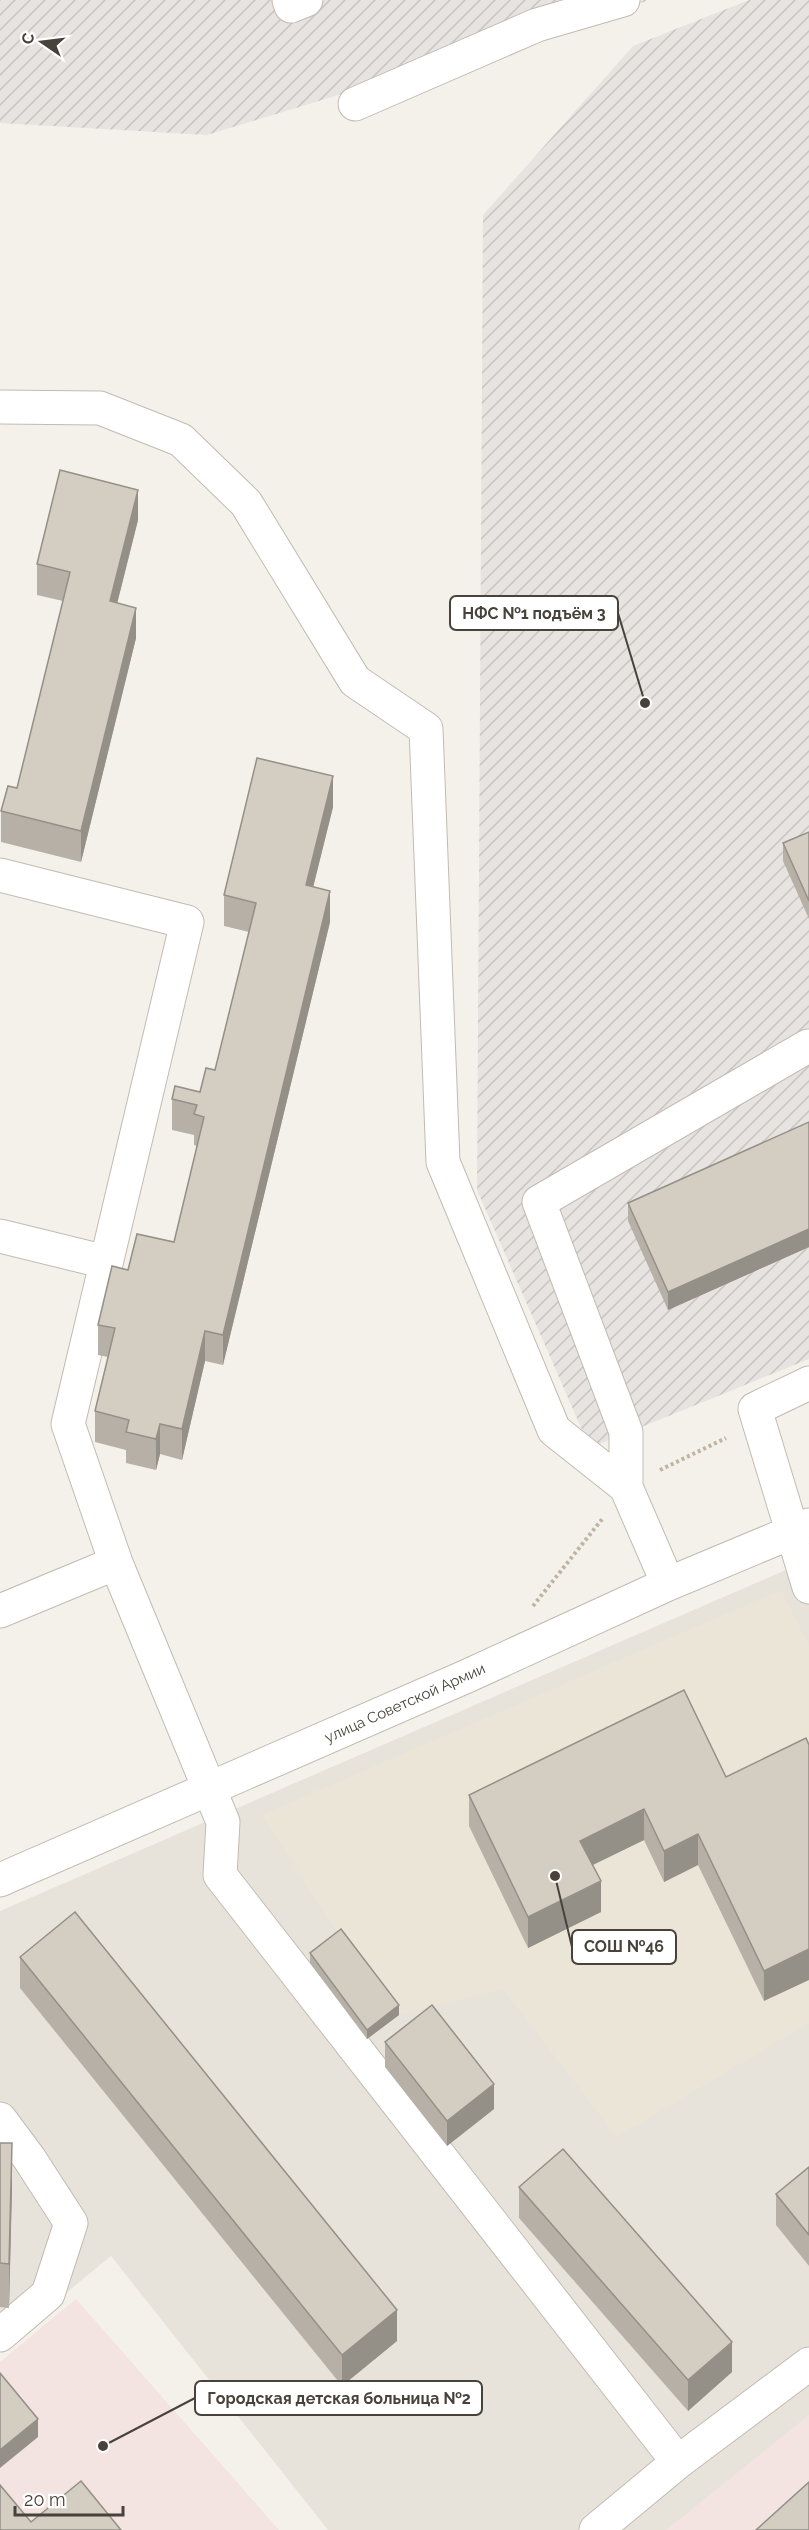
<svg xmlns="http://www.w3.org/2000/svg" width="809" height="2530" font-family="Raleway,sans-serif">
  <style>
    .residential { fill: #e7e3da }
    .industrial { fill: url(#industrial-furrows) }
    .education { fill: #ebe5d7 }
    .medical { fill: #f3e3e1 }
    .lines { fill: none; stroke-linecap: round; stroke-linejoin: round }
    .minor-casing { stroke: #c2bbb2; stroke-width: 35 }
    .path { stroke: #bfb4a2; stroke-width: 4; stroke-dasharray: 3 3; stroke-linecap: butt }
    .minor { stroke: #fff; stroke-width: 33 }
    .wall { fill: #b6b0a7 }
    .shaded-wall { fill: #949088 }
    .building { fill: #d4cdc2; stroke: #949088; stroke-width: 1.5 }
    .labels { text-anchor: middle; stroke-width: 4.5; stroke-linejoin: round; paint-order: stroke }
    .street-label { font-size: 15px; fill: #47423a; stroke: #fff }
    .leader { fill: none; stroke: #47423a; stroke-width: 2 }
    .callout-dot { fill: #47423a; stroke: #fff; stroke-width: 2 }
    .callout { fill: #fff; stroke: #47423a; stroke-width: 2 }
    .callout-label { font-size: 16px; text-anchor: middle; font-weight: bold; fill: #47423a }
  </style>
  <defs>
    <pattern id="industrial-furrows" width="10" height="10" patternUnits="userSpaceOnUse" patternTransform="scale(1.5)"><rect width="10" height="10" fill="#e7e3e0"/><path d="M-1 1l2-2M0 10L10 0M9 11l2-2" fill="none" stroke="#c8c4c1"/></pattern>
  </defs>
  <rect width="100%" height="100%" fill="#f4f1eb"/>
  <path class="residential" d="M809 1560V2530H328L111 2256 0 2347V1911Z"/>
  <path class="industrial" d="M0 0H646L647 1 207 135 0 123Z
    M749 0H809V1359L590 1448 477 1190 483 215 633 46Z"/>
  <path class="education" d="M781 1590 809 1646V2023L617 2137 503 1989 399 2015 341 1938 262 1815Z"/>
  <path class="medical" d="M76 2299 279 2530H0V2362Z
    M809 2415V2530H666Z"/>
  <g class="lines">
    <defs>
      <path id="minor" d="M289 0 291 6 306 0
        M355 104 537 25 623 0
        M0 407 100 408 181 440 246 503 355 681 426 729 443 1162 554 1430 626 1487
        M0 875 187 922 68 1424 116 1563 223 1822 220 1875 678 2462 809 2364
        M0 1236 106 1262
        M809 1383 755 1409 809 1587
        M668 1584 626 1487V1432L539 1202 808 1046
        M0 1611 116 1563
        M0 1880 465 1677 668 1584 809 1525
        M0 2119 29 2158 71 2223 48 2294 0 2335
        M596 2530 678 2462"/>
    </defs>
    <use href="#minor" class="minor-casing"/>
    <path class="path" d="M660 1470 726 1438
      M533 1606 603 1518"/>
    <use href="#minor" class="minor"/>
  </g>
  <path class="wall" d="M138 520 117 603 136 638 81 862 1 842V811L17 788 63 601 37 595V564Z
    M333 807 313 887 330 922 223 1365 205 1361 182 1460 160 1454 156 1470 126 1463V1450L95 1442V1411L108 1357 98 1355V1325L128 1270 174 1242 197 1146 194 1145V1135L172 1130V1099L200 1092 215 1070 249 932 224 926V895Z
    M809 832V919L783 861V843Z
    M809 1122V1247L668 1310 628 1221V1203Z
    M806 1738 764 2001 698 1865 664 1882 644 1840 593 1865 601 1912 528 1948 469 1826V1795L726 1777Z
    M310 1953 399 2015 367 2039 310 1963Z
    M20 1957 397 2341 342 2386 20 1988Z
    M385 2042 494 2109 447 2146 385 2067Z
    M0 2143 12 2187 9 2308 0 2307Z
    M809 2167V2266L776 2225V2194Z
    M519 2187 732 2372 688 2411 519 2218Z"/>
  <path class="shaded-wall" d="M138 490V520L110 632V601Z
    M136 608V638L81 862V831Z
    M333 776V807L306 916V885Z
    M330 891V922L223 1365V1335Z
    M809 1229V1247L668 1310V1292Z
    M205 1331V1361L182 1460V1429Z
    M160 1424V1454L156 1470V1439Z
    M644 1809V1840L580 1871V1841Z
    M698 1834V1865L664 1882V1851Z
    M601 1881V1912L528 1948V1917Z
    M809 1949V1980L764 2001V1971Z
    M399 2005V2015L367 2039V2030Z
    M494 2084V2109L447 2146V2121Z
    M12 2143V2187L9 2308V2264Z
    M397 2310V2341L342 2386V2355Z
    M732 2342V2372L688 2411V2380Z
    M38 2419V2437L0 2468V2450Z"/>
  <path class="building" d="M60 470 138 490 110 601 136 608 81 831 1 811 8 786 17 788 70 572 37 564Z
    M257 758 333 776 306 885 330 891 223 1335 205 1331 182 1429 160 1424 156 1439 126 1432 129 1420 95 1411 115 1328 98 1325 112 1266 128 1270 137 1234 174 1242 204 1117 194 1114 197 1105 172 1099 175 1086 200 1092 206 1068 215 1070 256 903 224 895Z
    M809 832V901L783 843Z
    M809 1122V1229L668 1292 628 1203Z
    M684 1690 726 1777 806 1738 809 1745V1949L764 1971 698 1834 664 1851 644 1809 580 1841 601 1881 528 1917 469 1795Z
    M75 1912 397 2310 342 2355 20 1957Z
    M341 1929 399 2005 367 2030 310 1953Z
    M432 2005 494 2084 447 2121 385 2042Z
    M0 2143H12L9 2264 0 2263Z
    M563 2149 732 2342 688 2380 519 2187Z
    M809 2167V2235L776 2194Z
    M0 2373 38 2419 0 2450Z
    M81 2481 121 2530H0V2485L31 2522Z
    M809 2482V2530H756Z"/>
  <g class="labels">
    <g class="street-label">
      <text transform="translate(405 1703) rotate(-24)" y="5">улица Советской Армии</text>
    </g>
  </g>
  <path class="leader" d="M645 703L618 613M555 1876L572 1947M103 2446L195 2398"/>
  <g class="callout-dot">
    <circle cx="645" cy="703" r="6"/>
    <circle cx="555" cy="1876" r="6"/>
    <circle cx="103" cy="2446" r="6"/>
  </g>
  <g class="callout">
    <rect x="450" y="596" width="168" height="34" rx="6"/>
    <rect x="572" y="1930" width="104" height="34" rx="6"/>
    <rect x="195" y="2381" width="287" height="34" rx="6"/>
  </g>
  <g class="callout-label">
    <text x="534" y="619">НФС №1 подъём 3</text>
    <text x="624" y="1952">СОШ №46</text>
    <text x="339" y="2404">Городская детская больница №2</text>
  </g>
  <g transform="translate(42 42) rotate(284)" stroke="#ffffff" stroke-width="4.5" paint-order="stroke">
  <path d="M0-4.5L10 22L0 15L-10 22Z" fill="#47423a"/>
  <text y="-9" font-size="16" font-weight="bold" text-anchor="middle" fill="#47423a">С</text>
  </g>
  <path d="M15 2506v9h108v-9" fill="none" stroke="#47423a" stroke-width="3"/>
  <text x="24" y="2506" font-size="18" fill="#47423a" stroke="#ffffff" stroke-width="4.5" paint-order="stroke">20 m</text>
</svg>
